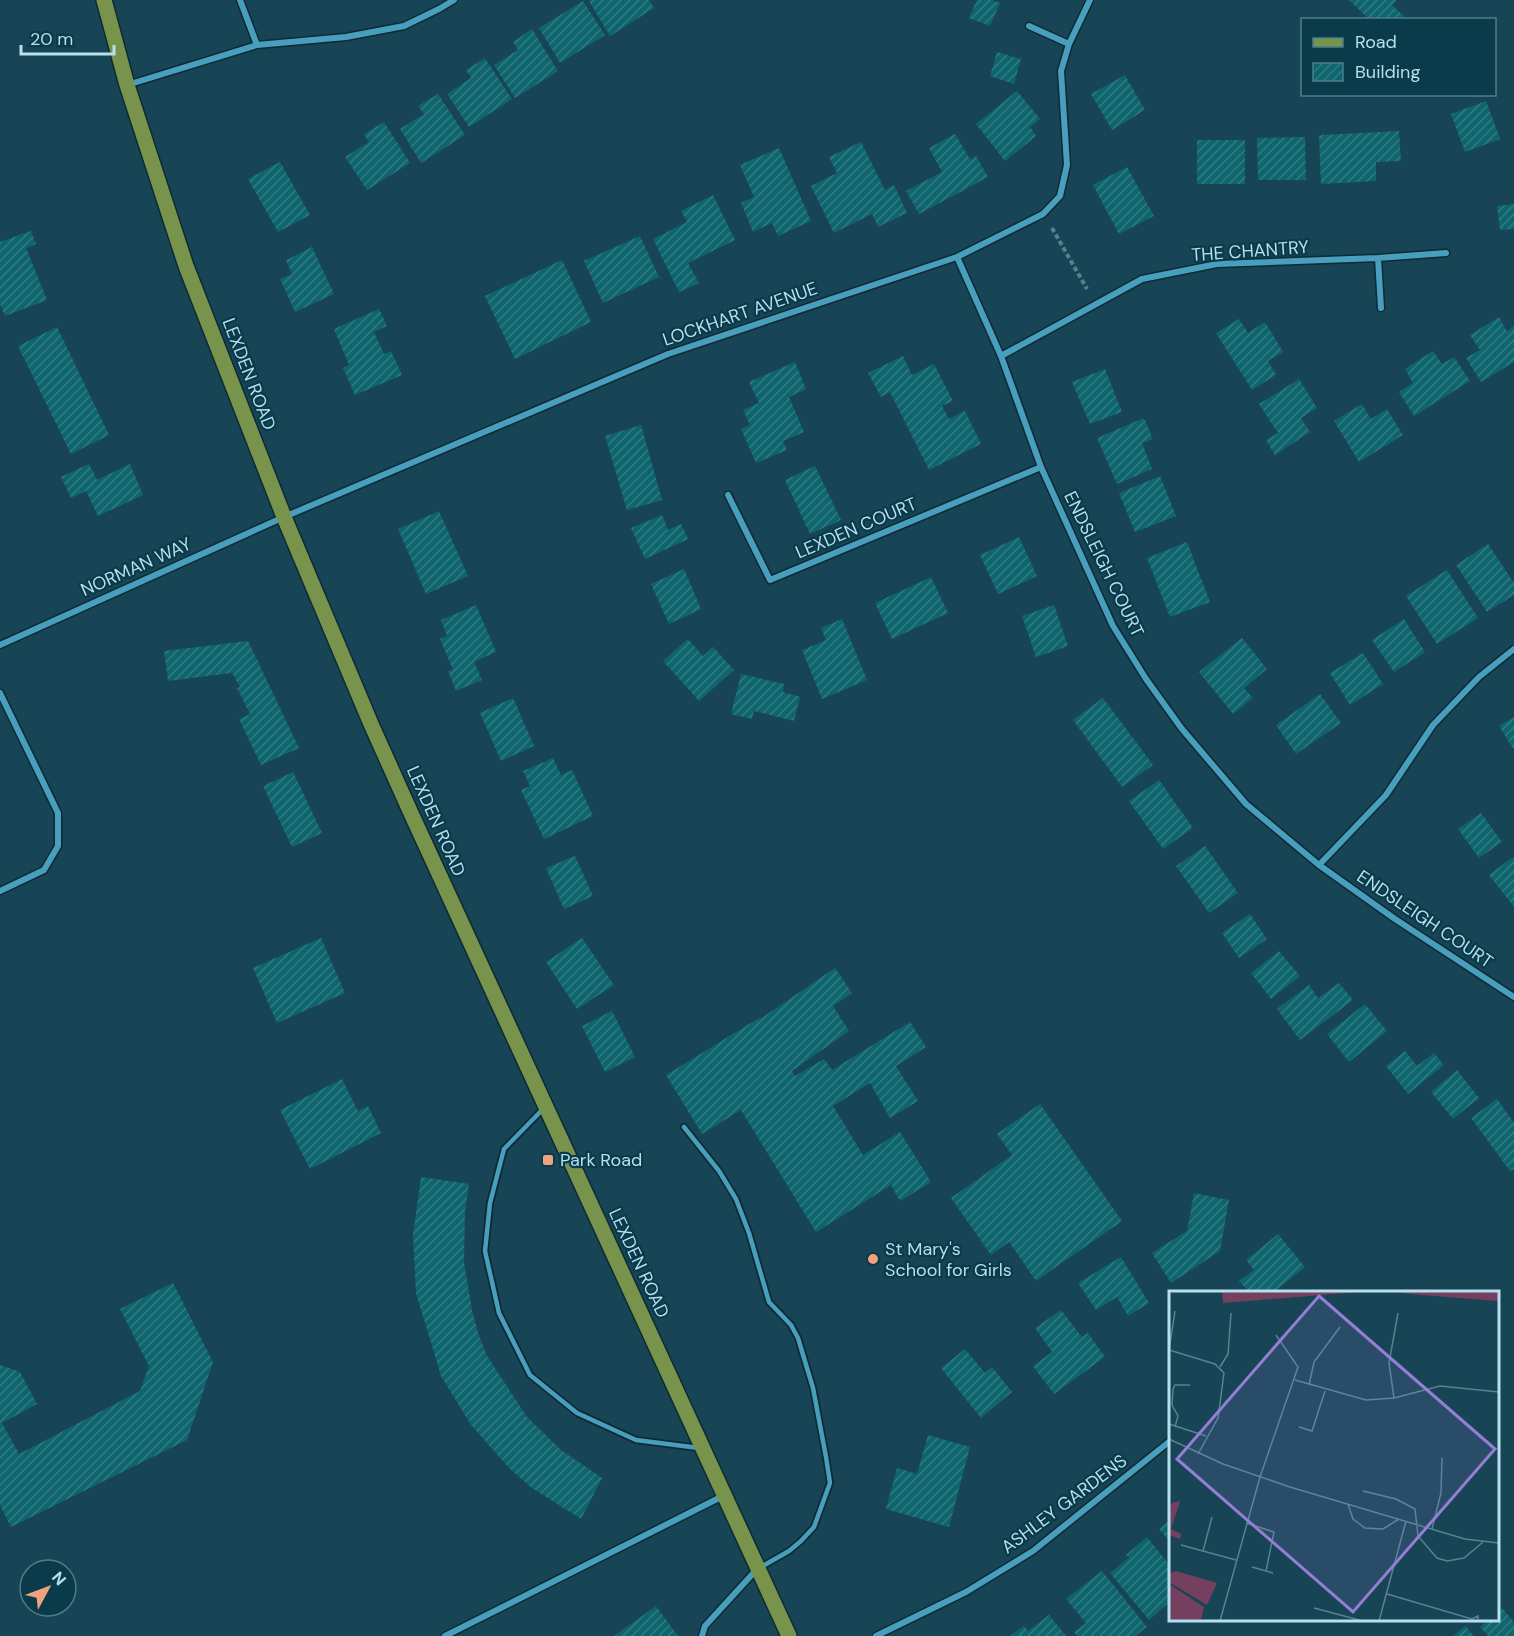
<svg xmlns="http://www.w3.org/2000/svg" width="1514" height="1636" font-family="'DM Sans',sans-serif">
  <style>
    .building { fill: url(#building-hatch) }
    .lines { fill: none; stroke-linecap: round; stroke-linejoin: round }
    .lane-casing { stroke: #0e2a33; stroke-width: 8 }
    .street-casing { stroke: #0e2a33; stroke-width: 9 }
    .primary-casing { stroke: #0e2a33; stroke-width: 18 }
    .path { stroke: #558090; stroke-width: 4; stroke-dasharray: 4.5 3; stroke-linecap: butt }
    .lane { stroke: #479ebd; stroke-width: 4.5 }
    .street { stroke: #479ebd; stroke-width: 6 }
    .primary { stroke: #77934c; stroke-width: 15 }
    .poi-dot { fill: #f2a17e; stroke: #093b4a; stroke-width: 2 }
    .labels { text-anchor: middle; stroke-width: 4.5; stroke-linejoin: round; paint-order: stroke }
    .street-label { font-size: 18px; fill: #b7dfef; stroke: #093b4a }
    .poi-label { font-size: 18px; fill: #b7dfef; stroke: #093b4a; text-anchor: start }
    .inset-road { fill: none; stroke: #578393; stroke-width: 1.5 }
    .view { fill: #967dd5; fill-opacity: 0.15; stroke: #967dd5; stroke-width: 3 }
    .inset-edge { fill: none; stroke: #b7dfef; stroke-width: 3 }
  </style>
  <defs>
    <pattern id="building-hatch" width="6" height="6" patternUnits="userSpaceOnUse" patternTransform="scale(1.5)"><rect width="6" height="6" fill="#0f656d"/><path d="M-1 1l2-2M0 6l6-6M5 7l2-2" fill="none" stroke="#307b82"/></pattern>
  </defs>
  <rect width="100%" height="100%" fill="#174555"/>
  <path class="building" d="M591 0H649L654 8 610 36 589 1Z
    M977 0H992L1000 3 990 26 969 18Z
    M1349 0H1397L1392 5 1408 20H1370Z
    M583 1 605 35 560 63 539 28Z
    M532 29 558 71 515 98 494 65 518 50 513 42Z
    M997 52 1021 59 1014 84 990 76Z
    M485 58 512 99 469 127 447 94 471 78 466 70Z
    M1125 75 1145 110 1112 130 1091 94Z
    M1017 91 1040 119 1030 127 1036 136 1005 161 976 124Z
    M438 94 465 135 421 163 400 129 424 114 418 106Z
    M1486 101 1500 139 1465 152 1451 114Z
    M384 122 410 163 367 190 345 157 369 142 364 134Z
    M1399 131 1401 161 1376 162V181L1321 184 1319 135Z
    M955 134 970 159 976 156 988 177 919 214 906 191 942 172 929 148Z
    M1305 137 1306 180H1258L1257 138Z
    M1197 140H1245V184H1197Z
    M861 142 885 190 894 185 907 213 878 227 872 214 834 233 811 186 837 173 829 157Z
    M779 148 811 221 778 236 772 223 753 232 741 203 754 197 740 165Z
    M280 162 310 215 278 232 248 179Z
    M1127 167 1154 216 1119 234 1093 185Z
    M713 195 735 240 688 263 699 283 679 292 653 239 687 222 681 211Z
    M1514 204V229L1500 230 1497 206Z
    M31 231 36 244 26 248 47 300 5 316 0 304V242Z
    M640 236 659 277 603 303 584 261Z
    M312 247 334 294 295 312 280 279 292 274 286 260Z
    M562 260 591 322 515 359 485 296Z
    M379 309 387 326 374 332 384 354 391 351 402 375 355 395 343 368 349 365 334 329Z
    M1499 317 1507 331 1514 326V362L1481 382 1466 358 1480 350 1470 335Z
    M1239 319 1248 333 1265 322 1283 352 1268 361 1276 375 1252 390 1216 333Z
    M57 327 109 435 71 454 18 346Z
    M1433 351 1442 364 1454 357 1470 381 1414 416 1399 392 1413 383 1405 369Z
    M903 356 912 375 934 364 953 401 942 406 949 419 965 411 981 444 929 470 890 392 881 397 868 373Z
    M795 362 806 389 789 397 804 432 783 441 787 450 756 463 741 429 750 425 743 410 759 403 749 382Z
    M1105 369 1122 412 1090 424 1072 382Z
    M1299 379 1317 408 1301 418 1310 432 1275 455 1266 440 1278 433 1259 404Z
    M1362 404 1371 419 1387 409 1403 435 1359 462 1334 421Z
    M1144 418 1153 439 1142 443 1152 469 1117 484 1097 438Z
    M641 425 662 500 627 510 605 436Z
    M89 464 97 480 130 464 143 495 98 516 86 491 71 498 61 477Z
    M815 466 841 520 810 534 785 480Z
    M1160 476 1176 516 1135 532 1119 493Z
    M439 511 468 576 426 594 398 529Z
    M662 515 668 530 681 524 688 539 645 559 631 528Z
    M1019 537 1037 576 998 594 980 555Z
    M1187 542 1210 602 1170 617 1147 558Z
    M1488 544 1514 583V595L1487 612 1456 565Z
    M684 569 701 609 669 624 651 584Z
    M1447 570 1478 618 1437 644 1406 596Z
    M931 577 948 613 892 639 875 603Z
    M476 605 496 652 474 662 482 680 456 691 448 671 453 670 440 639 447 636 441 620Z
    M1054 605 1068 646 1036 657 1022 616Z
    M842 619 867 680 822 699 802 650 826 640 821 628Z
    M1404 619 1425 652 1394 672 1372 640Z
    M1242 638 1267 669 1244 688 1253 698 1233 714 1199 672Z
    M688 639 703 656 713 647 734 670 699 701 663 661Z
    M248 641 299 748 261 765 239 719 250 714 237 688 240 687 232 673 168 681 164 651Z
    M1363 653 1383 684 1350 705 1330 673Z
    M741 674 784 684 783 692 800 697 794 721 754 711 752 719 731 714Z
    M1320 694 1341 723 1296 754 1276 725Z
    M513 698 534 746 501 761 480 713Z
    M1103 698 1153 765 1122 787 1073 720Z
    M1514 717V750L1499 726Z
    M553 758 561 775 572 770 593 816 544 839 521 790 530 786 523 771Z
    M293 772 322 833 292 847 263 786Z
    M1159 780 1193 828 1163 849 1129 801Z
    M1481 813 1502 842 1479 858 1458 829Z
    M1205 846 1238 893 1209 913 1176 866Z
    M575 856 593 896 564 909 546 868Z
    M1513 857 1514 858V907L1489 875Z
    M1250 914 1267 939 1239 958 1222 933Z
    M321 938 345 993 277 1023 253 968Z
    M582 938 614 985 577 1009 546 962Z
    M1279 951 1300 976 1271 999 1251 973Z
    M835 968 852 993 833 1006 849 1031 792 1071 795 1076 824 1059 832 1070 910 1022 926 1047 896 1066 918 1101 890 1118 870 1083 833 1106 863 1155 900 1132 931 1182 900 1201 891 1185 816 1232 741 1110 702 1134 666 1075 759 1018 760 1019Z
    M1339 983 1353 1000 1300 1040 1277 1009 1309 985 1318 998Z
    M1365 1004 1387 1031 1349 1062 1327 1034Z
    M612 1011 635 1057 605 1072 582 1026Z
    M1405 1051 1417 1066 1434 1053 1444 1065 1408 1094 1386 1066Z
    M1457 1070 1479 1098 1453 1119 1431 1092Z
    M342 1079 358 1111 368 1106 381 1133 310 1169 280 1110Z
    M1497 1099 1514 1123V1169L1510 1171 1471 1118Z
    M1040 1104 1122 1221 1036 1281 1009 1242 991 1255 951 1198 1012 1155 997 1134Z
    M421 1177 469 1184 465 1211 464 1262 472 1310 478 1333 487 1356 527 1417 561 1450 602 1478 581 1519 532 1488 510 1469 471 1425 441 1376 416 1293 413 1235Z
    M1194 1193 1229 1200 1220 1251 1171 1283 1152 1253 1187 1231Z
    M1278 1234 1305 1267 1274 1292H1249L1239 1281 1254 1270 1246 1260Z
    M1121 1257 1149 1303 1128 1316 1117 1297 1096 1310 1078 1283Z
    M173 1283 213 1362 187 1440 11 1527 0 1505V1365L20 1372 37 1404 2 1423 19 1454 140 1391 149 1366 120 1309Z
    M1061 1310 1082 1337 1088 1333 1105 1357 1054 1394 1033 1366 1052 1352 1035 1328Z
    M965 1349 985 1373 992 1367 1012 1392 981 1418 941 1368Z
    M928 1435 970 1447 949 1527 886 1509 897 1468 917 1474Z
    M1170 1519V1542L1159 1529Z
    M1147 1537 1170 1566V1602L1149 1620 1110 1573 1129 1558 1126 1555Z
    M1102 1571 1147 1627 1135 1636H1077L1074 1632 1086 1623 1066 1599Z
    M656 1606 678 1636H614L638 1619Z
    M1502 1608 1514 1622V1636H1488L1480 1627 1489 1620H1497L1498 1612Z
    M1049 1615 1066 1636H1010L1024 1626 1028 1631Z
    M1465 1626 1474 1636H1453Z"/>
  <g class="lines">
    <defs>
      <path id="lane" d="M544 1108 504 1149 490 1203 485 1251 499 1313 530 1375 577 1413 636 1440 699 1448
        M684 1127 719 1171 736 1199 749 1233 769 1302 791 1325 798 1338 813 1388 826 1457 830 1483 814 1527 801 1541 789 1551 761 1567"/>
      <path id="street" d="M240 0 257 45
        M1029 26 1069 44
        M127 85 257 45 346 37 404 26 439 9 454 0
        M957 257 1001 356 1041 467 1113 626 1146 679 1182 729 1246 804 1319 865 1395 919 1514 997
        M1378 258 1381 308
        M1001 356 1142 279 1217 264 1378 258 1446 253
        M728 495 770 580 1041 467
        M0 645 284 517 668 354 957 257 1043 214 1060 196 1067 165 1061 71 1069 44 1090 0
        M0 693 58 813V846L44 870 0 891
        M1319 865 1386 795 1433 725 1479 677 1514 649
        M445 1636 723 1496
        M702 1636 705 1626 758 1568
        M876 1636 966 1592 1033 1551 1170 1441"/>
      <path id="primary" d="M104 0 127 85 186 266 284 517 371 724 410 811 789 1636"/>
    </defs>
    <use href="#lane" class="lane-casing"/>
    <use href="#street" class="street-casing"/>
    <use href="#primary" class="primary-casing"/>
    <path class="path" d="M1052 228 1087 289"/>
    <use href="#lane" class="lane"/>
    <use href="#street" class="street"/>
    <use href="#primary" class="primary"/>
  </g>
  <g class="poi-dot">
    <rect x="542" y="1154" width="12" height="12" rx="3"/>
    <circle cx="873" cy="1259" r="6"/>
  </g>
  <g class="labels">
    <g class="street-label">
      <text transform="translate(1250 251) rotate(-4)" y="6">THE CHANTRY</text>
      <text transform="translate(740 314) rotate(-19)" y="6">LOCKHART AVENUE</text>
      <text transform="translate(249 374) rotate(69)" y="6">LEXDEN ROAD</text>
      <text transform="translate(856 528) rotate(-23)" y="6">LEXDEN COURT</text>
      <text transform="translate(1104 564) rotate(64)" y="6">ENDSLEIGH COURT</text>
      <text transform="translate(136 567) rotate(-24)" y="6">NORMAN WAY</text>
      <text transform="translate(436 821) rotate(66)" y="6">LEXDEN ROAD</text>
      <text transform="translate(1425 919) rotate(34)" y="6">ENDSLEIGH COURT</text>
      <text transform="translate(639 1263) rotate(65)" y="6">LEXDEN ROAD</text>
      <text transform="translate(1064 1504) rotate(-37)" y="6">ASHLEY GARDENS</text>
    </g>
    <g class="poi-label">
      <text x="560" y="1166">Park Road</text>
      <text x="885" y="1255">St Mary's<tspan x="885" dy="21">School for Girls</tspan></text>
    </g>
  </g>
  <g transform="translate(1169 1291)">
    <rect width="330" height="330" fill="#174555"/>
    <path d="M53 0H202L54 12ZM211 0H330V10L253 4ZM0 293 35 316 32 330H0Z" fill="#753f5f"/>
    <path d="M240 0H330V3L323 7ZM11 210 2 238 12 243 11 248 0 244V218L3 212ZM7 280 48 292 38 314 0 291V283Z" fill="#753f5f"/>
    <path class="inset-road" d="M6 20 0 59 46 73 55 82 49 127 29 163M51 76 59 63 62 22M126 89 197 109 225 107 271 95 330 101M140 94 145 71 171 36M225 107 220 72 229 22M0 133 37 145M6 136 9 125 3 114 4 98 6 94H21M130 136 143 140 156 100M0 148 54 173 121 196 296 248 330 252M194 200 227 208 246 218 249 245 268 267 278 270 295 267 314 251M179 213 184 228 196 237 214 238 230 228M77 232 105 241 97 280M263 238 272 202 273 167M12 254 67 269M34 260 43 226M83 276 104 282M218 303 303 328 309 325V330M145 317 194 330M51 330 91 186 129 76 107 44M210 330 237 230"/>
    <path class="view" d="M150 5 326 158 184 321 8 168Z"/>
    <rect width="330" height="330" class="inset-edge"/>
  </g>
  <rect x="1301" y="18" width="195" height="78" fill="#093b4a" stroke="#4f7d8c" stroke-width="1.5"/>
  <rect x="1313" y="38" width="30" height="9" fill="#77934c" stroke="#4f7d8c" stroke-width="1.5"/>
  <text x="1355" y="48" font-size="18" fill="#b7dfef">Road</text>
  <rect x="1313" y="63" width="30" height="18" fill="url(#building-hatch)" stroke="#4f7d8c" stroke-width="1.5"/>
  <text x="1355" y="78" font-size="18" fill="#b7dfef">Building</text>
  <g transform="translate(48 1588) rotate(49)"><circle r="28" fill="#093b4a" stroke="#4f7d8c" stroke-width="1.5"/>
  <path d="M0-4.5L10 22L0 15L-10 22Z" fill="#f2a17e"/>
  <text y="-9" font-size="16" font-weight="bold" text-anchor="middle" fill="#b7dfef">N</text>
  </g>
  <path d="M21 45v9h93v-9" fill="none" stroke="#b7dfef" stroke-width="3"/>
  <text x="30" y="45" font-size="18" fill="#b7dfef" stroke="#093b4a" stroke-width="4.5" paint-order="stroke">20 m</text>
</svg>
